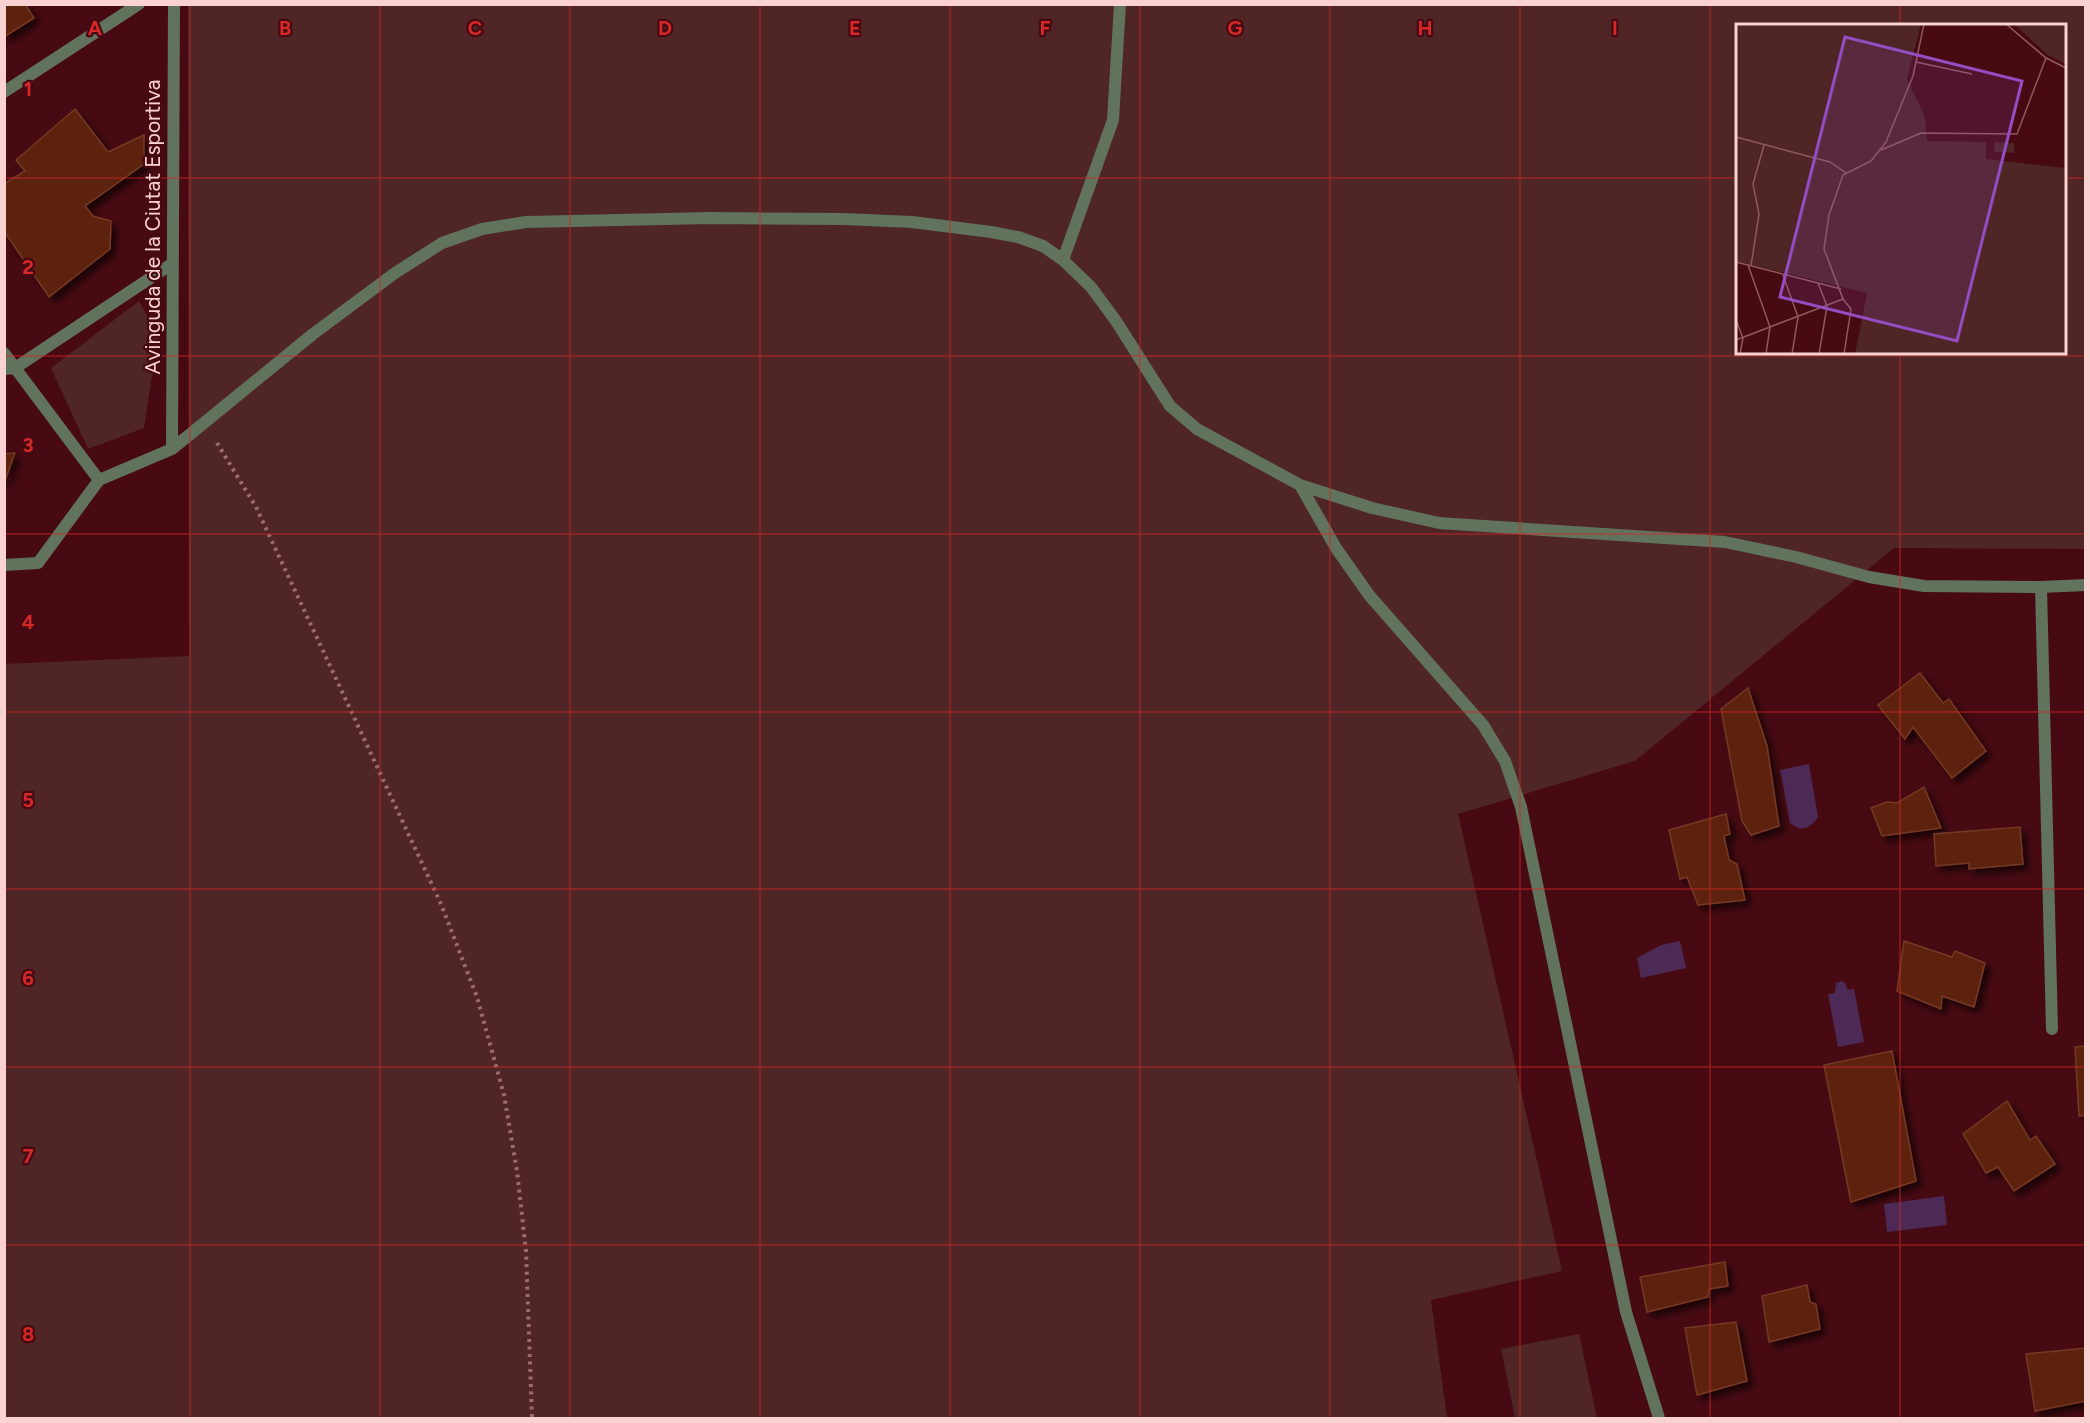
<svg xmlns="http://www.w3.org/2000/svg" width="2090" height="1423" font-family="Figtree,sans-serif">
  <style>
    .green { fill: #4f2526; fill-rule: evenodd }
    .water { fill: #4d2a56 }
    .building { fill: #5d230e; stroke: #753924; stroke-width: 1.5; filter: url(#shadow) }
    .lines { fill: none; stroke-linecap: round; stroke-linejoin: round }
    .path { stroke: #9e6b6f; stroke-width: 4; stroke-dasharray: 3 4.5; stroke-linecap: butt }
    .minor { stroke: #61725d; stroke-width: 12 }
    .grid { fill: none; stroke: #d62828; stroke-width: 1.5; stroke-opacity: 0.55 }
    .labels { text-anchor: middle; stroke-width: 4.5; stroke-linejoin: round; paint-order: stroke }
    .street-label { font-size: 21px; fill: #fad2d1; stroke: #470a12 }
    .inset-road { fill: none; stroke: #8f5a5e; stroke-width: 1.5 }
    .view { fill: #944dc3; fill-opacity: 0.15; stroke: #944dc3; stroke-width: 3 }
    .inset-edge { fill: none; stroke: #fad2d1; stroke-width: 3 }
    .grid-label { font-size: 20px; text-anchor: middle; font-weight: bold; fill: #d62828; stroke: #470a12; stroke-width: 4.5; stroke-linejoin: round; paint-order: stroke }
  </style>
  <defs>
    <filter id="shadow"><feDropShadow dx="5.5" dy="5.5" stdDeviation="3" flood-color="#0009"/></filter>
  </defs>
  <rect width="100%" height="100%" fill="#470a12"/>
  <path class="green" d="M188 5H2085V549L1894 548 1635 761 1458 814 1562 1271 1431 1300 1447 1418H5L4 664 189 656ZM1738 26H2064V352H1738Z
    M139 301 158 336 144 428 88 449 51 368Z
    M1579 1334 1597 1418H1515L1501 1349Z"/>
  <path class="water" d="M1809 764 1818 817C1810 829 1801 832 1790 823L1780 770Z
    M1680 941 1686 968 1641 978 1637 958 1661 945Z
    M1842 981 1846 984 1847 990 1854 989 1864 1042 1838 1047 1828 994 1835 993 1836 983Z
    M1944 1196 1947 1225 1887 1232 1884 1204Z"/>
  <path class="building" d="M4 4H25L34 18 4 37Z
    M75 109 108 152 144 135V164L85 206 93 216 111 221 110 249 49 297 4 231V184L25 171 16 160Z
    M15 453 4 483V454Z
    M1920 673 1943 703 1949 699 1986 751 1952 778 1913 727 1905 739 1878 705Z
    M1748 688 1767 746 1779 826 1751 835 1742 821 1721 709Z
    M1924 787 1941 828 1882 836 1871 808 1887 802 1897 803Z
    M1726 814 1730 834 1724 836 1729 860 1737 864 1745 900 1698 905 1687 877 1680 879 1669 830Z
    M2020 827 2023 864 1969 869V863L1936 866 1934 834Z
    M1904 941 1952 957 1955 951 1985 963 1974 1007 1942 996 1941 1009 1897 991Z
    M2086 1046V1115L2079 1116 2075 1047Z
    M1892 1051 1916 1181 1851 1202 1824 1065Z
    M2007 1101 2030 1140 2036 1136 2055 1164 2014 1191 1998 1167 1986 1173 1963 1134Z
    M1725 1262 1728 1286 1709 1289 1708 1297 1647 1312 1640 1277Z
    M1807 1285 1810 1302 1816 1304 1820 1329 1769 1342 1762 1296Z
    M1736 1322 1747 1381 1697 1395 1685 1328Z
    M2086 1348V1401L2035 1411 2026 1354Z"/>
  <g class="lines">
    <path class="path" d="M217 443 256 507 441 904 477 997 504 1095 517 1171 526 1251 532 1418"/>
    <path class="minor" d="M4 92 139 4
      M1063 260 1113 120 1120 4
      M4 353 99 480
      M4 369 15 368 173 263
      M172 449 174 4
      M1300 485 1336 548 1369 595 1483 725 1505 761 1521 807 1626 1312 1659 1418
      M4 565 38 563 99 480 172 449 313 334 395 273 442 243 482 229 526 222 710 218 843 219 912 222 991 232 1018 237 1043 246 1063 260 1091 287 1116 321 1170 406 1197 429 1300 485 1372 508 1439 523 1725 542 1796 557 1869 577 1924 586 2041 587 2086 585
      M2041 587 2052 1029"/>
  </g>
  <path class="grid" d="M190 4V1418M380 4V1418M570 4V1418M760 4V1418M950 4V1418M1140 4V1418M1330 4V1418M1520 4V1418M1710 4V1418M1900 4V26M4 178H1738M2064 178H2086M1900 352V1418M4 356H2086M4 534H2086M4 712H2086M4 889H2086M4 1067H2086M4 1245H2086"/>
  <g class="labels">
    <g class="street-label">
      <text transform="translate(153 227) rotate(-90)" y="7">Avinguda de la Ciutat Esportiva</text>
    </g>
  </g>
  <g transform="translate(1736 24)">
    <rect width="330" height="330" fill="#470a12"/>
    <path d="M0 0H185L171 55 189 93 191 117 250 118V135L330 144V330H119L131 269 0 237ZM278 0H330V40L312 31ZM259 118 278 119V129L258 128Z" fill="#4f2526"/>
    <path class="inset-road" d="M270 0 310 34 330 44M180 38 236 50M0 113 94 138 110 149M145 126 185 109 281 110 310 34M0 238 105 265M12 241 34 303 30 330M15 242 23 190 17 160 28 121M47 251 62 293 56 330M82 259 91 282 83 330M0 296 7 314 4 330M0 316 107 275M108 330 115 285 107 275 88 225 93 191 107 151 135 137 150 118 177 52 188 0"/>
    <path class="view" d="M109 13 286 57 221 317 44 273Z"/>
    <rect width="330" height="330" class="inset-edge"/>
  </g>
  <g class="grid-label">
    <text x="95" y="35">A</text>
    <text x="285" y="35">B</text>
    <text x="475" y="35">C</text>
    <text x="665" y="35">D</text>
    <text x="855" y="35">E</text>
    <text x="1045" y="35">F</text>
    <text x="1235" y="35">G</text>
    <text x="1425" y="35">H</text>
    <text x="1615" y="35">I</text>
    <text x="28" y="96">1</text>
    <text x="28" y="274">2</text>
    <text x="28" y="452">3</text>
    <text x="28" y="629">4</text>
    <text x="28" y="807">5</text>
    <text x="28" y="985">6</text>
    <text x="28" y="1163">7</text>
    <text x="28" y="1341">8</text>
  </g>
  <rect width="2090" height="1423" fill="none" stroke="#fad2d1" stroke-width="12"/>
</svg>
